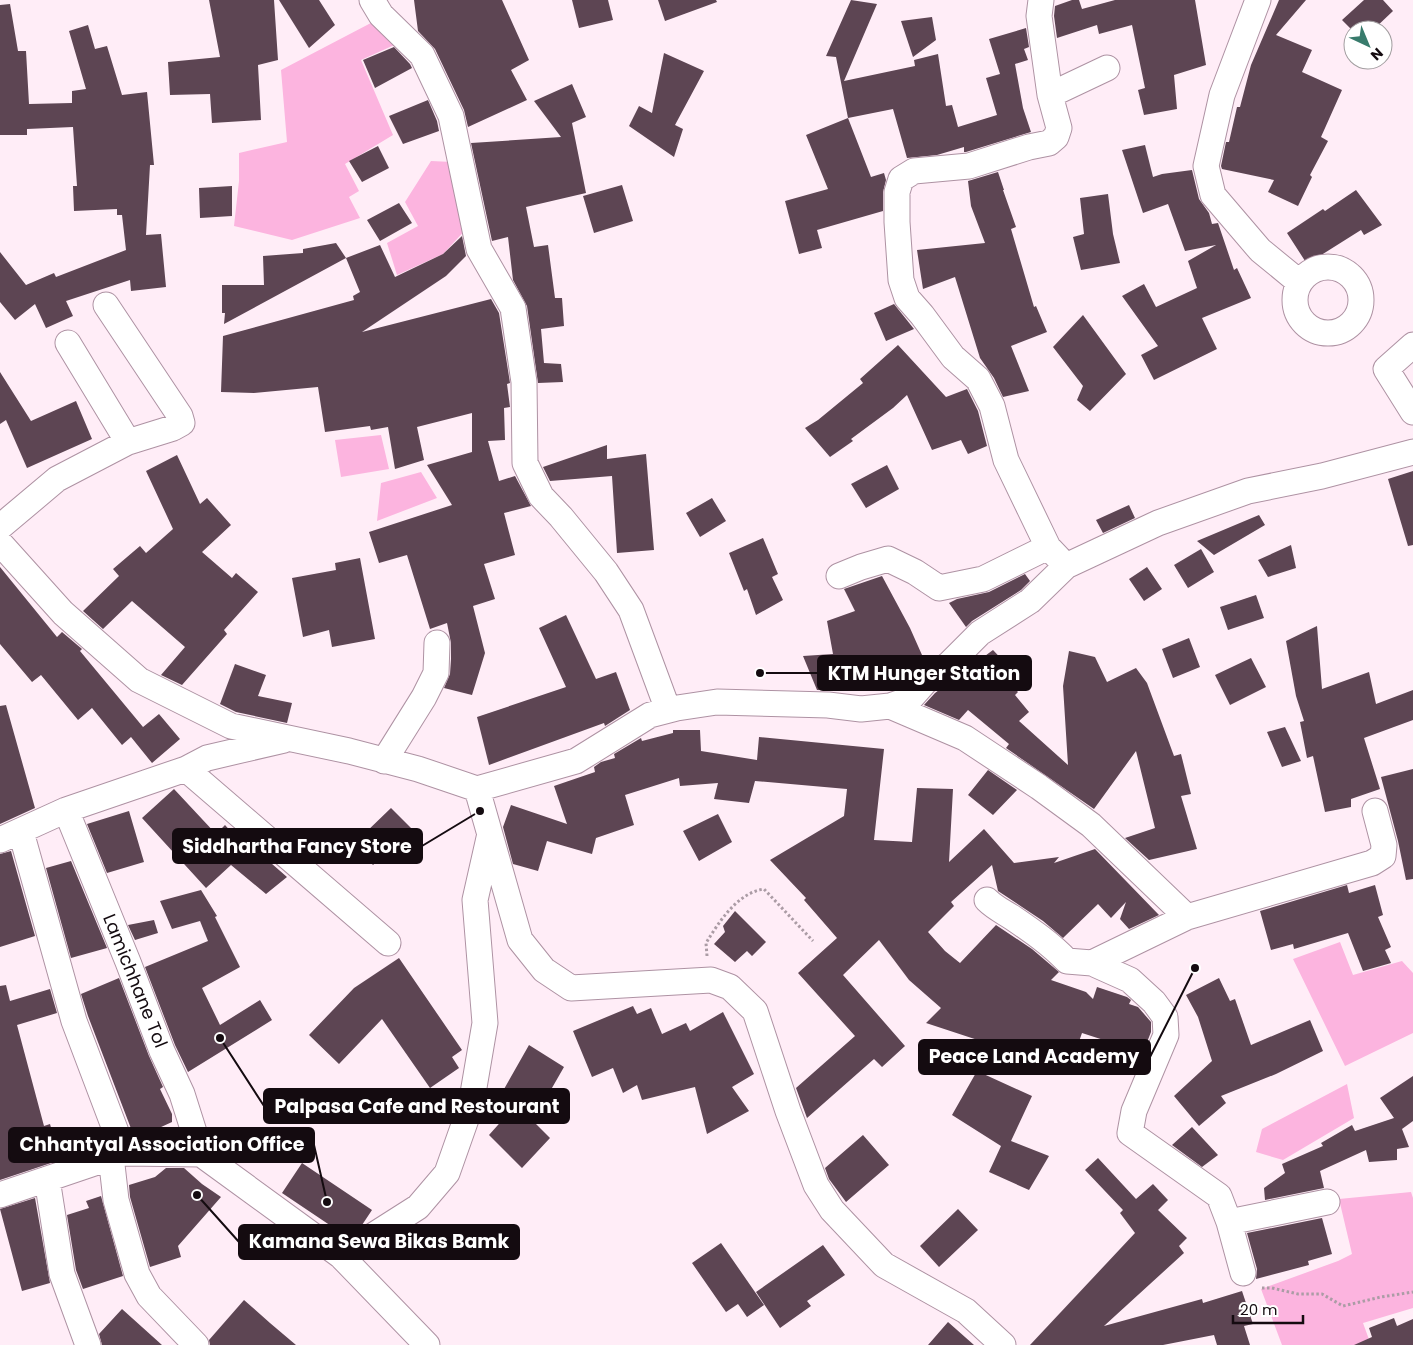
<svg xmlns="http://www.w3.org/2000/svg" width="1413" height="1345" font-family="Poppins,sans-serif">
  <style>
    .green { fill: #fcb4df }
    .building { fill: #5d4553 }
    .lines { fill: none; stroke-linecap: round; stroke-linejoin: round }
    .minor-casing { stroke: #ae92a3; stroke-width: 27 }
    .path { stroke: #ab9ca5; stroke-width: 3; stroke-dasharray: 2.5 2.5; stroke-linecap: butt }
    .minor { stroke: #fff; stroke-width: 25 }
    .labels { text-anchor: middle; stroke-width: 5; stroke-linejoin: round; paint-order: stroke }
    .street-label { font-size: 18px; fill: #140b10; stroke: #fff }
    .leader { fill: none; stroke: #140b10; stroke-width: 2 }
    .callout-dot { fill: #140b10; stroke: #fff; stroke-width: 2 }
    .callout { fill: #140b10; stroke: #140b10; stroke-width: 2 }
    .callout-label { font-size: 19px; text-anchor: middle; font-weight: bold; fill: #fff }
  </style>
  <rect width="100%" height="100%" fill="#ffedf7"/>
  <path class="green" d="M390 13 410 38 361 60 393 135 345 164 359 191 349 197 360 218 292 240 234 226 239 181V153L287 142 281 70Z
    M431 161 452 162 470 225 443 254 397 275 387 243 418 226 405 202Z
    M381 435 389 469 341 477 335 440Z
    M421 472 437 498 377 521 381 483Z
    M1340 942 1353 975 1402 961 1413 973V1033L1345 1066 1293 959Z
    M1347 1084 1354 1118 1283 1160 1256 1152 1262 1129Z
    M1411 1192 1413 1198V1308L1363 1323 1371 1345H1282L1261 1289 1338 1261 1352 1254 1339 1199Z"/>
  <path class="building" d="M209 0H274L278 60 258 65 261 120 212 123 210 94 170 95 168 62 220 57Z
    M279 0H319L335 25 309 48Z
    M414 0H502L529 60 511 70 527 100 468 127 464 110 435 49 418 31Z
    M572 0H608L613 20 579 28Z
    M658 0H716L717 2 665 21Z
    M851 0 877 4 844 81 915 66 914 60 938 54 946 106 952 105 958 127 997 115 986 78 1000 74 989 39 1026 28 1029 47 1024 49 1028 60 1015 64 1023 108 1031 132 966 152H964V147L937 155 907 158 893 109 848 118 836 57 826 56Z
    M1072 0H1079L1082 9 1115 0H1195L1206 65 1174 75 1177 109 1144 115 1138 90 1145 88 1132 25 1099 34 1097 25 1057 38 1054 16 1055 6Z
    M1279 0H1306L1276 35 1312 50 1302 72 1342 90 1321 137 1328 141 1310 175 1312 177 1298 206 1268 192 1274 180 1222 169 1221 166 1226 142H1229L1237 107H1240L1251 65Z
    M1364 0H1383L1393 11 1373 30H1352L1342 20Z
    M10 4 18 51H26L29 104 72 103V91L86 89 69 31 88 25 95 49 107 46 122 95 147 92 154 165H150L146 235 161 234 166 287 131 291 130 280 66 301 73 316 46 328 35 304 15 320 0 302V252L26 285 54 273 56 277 126 250 122 215H117V209L74 211 73 186H77L73 127 27 129V135H0V5Z
    M932 17 936 40 913 57 901 21Z
    M394 47 410 64 412 68 375 88 363 60Z
    M664 53 704 71 675 125 683 129 674 157 629 126 639 106 652 113Z
    M572 84 586 117 572 123 586 193 526 207 534 247 548 245 555 298H562L564 326 541 329 544 363 561 364 563 382 538 383 527 306 513 280 508 237 492 241 471 143 561 137 534 101Z
    M428 100 437 121 439 131 403 144 389 116Z
    M848 118 871 177 884 173 886 180 883 192V211L817 230 822 248 799 254 785 201 828 189 806 135Z
    M1145 145 1153 177 1162 174 1192 170 1199 199 1209 213 1212 224 1218 223 1234 270 1237 268 1251 298 1202 318 1217 349 1154 380 1141 355 1158 346 1122 296 1144 284 1156 307 1197 288 1188 261 1216 245 1185 251 1168 204 1143 213 1122 150Z
    M378 146 389 168 362 182 349 161Z
    M998 172 1004 190H1003L1016 227 1011 229 1034 307 1036 306 1047 332 1011 346 1029 391 1003 397 994 378 980 358 955 277 923 289 917 250 985 243 971 206 968 181Z
    M622 185 633 221 594 233 583 196Z
    M232 186V216L200 218 199 188Z
    M1356 190 1382 225 1364 235 1361 230 1307 264 1287 233 1323 209 1325 211Z
    M1108 194 1113 234 1120 263 1081 270 1073 237 1084 234 1080 198Z
    M399 203 412 223 380 241 367 220Z
    M462 236 466 256 446 276 362 332 491 299 499 313 510 383 507 384 510 407 504 408 505 440 488 441 499 481 515 476 531 506 504 513 515 555 484 564 495 599 473 606 485 653 472 695 444 688 450 674 451 659V643L447 623 430 629 407 555 379 563 369 532 452 505 427 465 472 452V413L417 427 424 460 395 469 388 427 371 430 370 426 325 432 318 387 254 393 221 392 223 336 354 300 353 296 360 292 346 258 380 245 395 277 443 254Z
    M336 243 346 258 224 324 225 313H222V285H264L263 256 303 253V249Z
    M894 304 914 329 886 341 874 313Z
    M1083 315 1126 374 1090 411 1077 400 1083 386 1053 347Z
    M898 345 946 397 967 389 978 411 987 446 968 454 961 440 932 450 907 395 893 408 851 439 853 441 830 457 805 428 818 420 863 383 860 379Z
    M0 372 31 421 76 401 92 439 27 468 6 420 0 424Z
    M607 445V459L646 454 654 550 617 553 612 476 550 481 543 467Z
    M177 455 200 504 207 498 231 525 202 552 232 578 236 573 258 592 224 630 227 634 182 685 161 675 185 647 132 601 103 629 83 611 119 576 113 569 140 546 146 553 173 529 146 471Z
    M887 465 899 489 866 508 851 484Z
    M1413 471V545L1408 546 1388 479Z
    M712 498 726 521 700 537 686 513Z
    M1129 505 1135 518 1103 533 1096 520Z
    M1259 515 1265 525 1214 555 1197 541Z
    M763 538 778 574 772 577 783 600 756 615 747 589 744 591 729 553Z
    M1291 545 1296 568 1268 577 1258 560Z
    M1201 549 1214 572 1188 588 1174 565Z
    M360 558 375 639 332 647 329 630 303 637 292 578 336 570 335 563Z
    M0 567 57 637 62 632 82 649 80 651 143 727 132 736 159 714 180 739 152 763 131 737 122 745 92 708 78 720 41 675 32 682 0 644Z
    M1147 567 1162 589 1144 601 1129 579Z
    M1025 574 1030 581 1021 590 972 621 966 627 949 603 957 599 989 592Z
    M882 576 910 628 926 664 914 672 903 685 855 691 817 690 803 656 833 654 827 621 855 611 844 589Z
    M1256 595 1264 618 1228 630 1220 607Z
    M566 615 596 679 616 672 630 710 605 726 604 723 489 765 477 717 566 687 539 628Z
    M1317 626 1322 689 1369 672 1376 704 1413 690V720L1364 738 1380 789 1351 799V807L1325 812 1313 756 1307 758 1300 722 1304 721 1296 696 1286 641Z
    M1189 638 1200 667 1173 678 1162 649Z
    M993 650 1009 667 1002 676 1018 692 1015 695 1029 712 1019 721 1068 765 1063 686 1069 651 1095 657 1107 682 1136 668 1147 683 1174 756 1181 754 1191 794 1181 796 1197 849 1149 860 1125 838 1155 828 1136 751 1094 809 1006 748 1009 744 968 710 959 720 924 705 935 693Z
    M1251 658 1266 687 1230 705 1215 675Z
    M235 664 266 675 258 696 292 703 287 723 236 712 220 704Z
    M6 705 35 808 0 824V706Z
    M1285 727 1301 761 1282 767 1267 732Z
    M673 730H700L701 751 757 760 759 737 884 749 874 840 912 842 917 788 953 789 949 862 984 829 1014 863 1059 857 1054 863 1095 849 1159 915 1129 929 1120 919 1126 902 1111 918 1098 904 1063 938 1043 921 998 891 992 865 951 902 954 906 928 932 945 951 960 963 996 925 1032 949 1059 972 1051 980 1086 992 1093 999 1097 987 1127 997 1131 1000 1129 1004 1138 1007 1151 1022V1032L1140 1060 1113 1051 1116 1044 1082 1033 1069 1070 926 1023 941 1008 909 980 879 940 843 975 905 1046 882 1067 874 1059 807 1118 796 1088 855 1036 798 973 837 938 804 900 806 898 770 860 844 816 847 789 755 781 749 803 714 799 718 783 680 786 679 778 625 795 634 825 596 838 592 854 547 841 538 871 513 864 503 827 511 805 567 824 554 786 595 772 594 767 601 762 615 758 614 754 641 738 642 741 673 733Z
    M1413 769V879L1406 880 1398 841 1381 777Z
    M988 770 1017 790 993 815 968 795Z
    M174 789 216 834 225 825 251 854 256 850 287 877 266 894 231 865 206 888 142 818Z
    M391 808 411 828 373 865 360 851 370 841 363 835Z
    M129 811 144 862 107 873 87 824Z
    M718 814 732 842 699 861 683 831Z
    M11 851 35 936 0 947V854Z
    M71 861 107 948 71 958 46 868Z
    M1347 885 1349 893 1375 885 1383 915 1378 917 1391 947 1385 950 1391 963 1363 971 1348 933 1294 949 1293 944 1271 950 1260 911Z
    M201 890 217 916 215 917 240 967 202 988 220 1025 260 1000 272 1020 188 1072 175 1045 145 967 208 941 200 921 172 929 160 901Z
    M735 911 766 942 752 956 747 951 735 962 714 944 725 932 723 926Z
    M154 920 158 933 135 940 128 925Z
    M399 958 462 1050 452 1057 459 1068 430 1088 382 1019 339 1064 309 1035 354 988Z
    M119 978 149 1056 163 1087 160 1089 172 1114V1122L135 1139 88 1016 81 994Z
    M1219 978 1230 1001 1235 999 1251 1045 1310 1020 1323 1051 1276 1074 1221 1096 1226 1103 1199 1126 1174 1096 1212 1061 1198 1017 1186 995Z
    M6 985 10 1001 50 989 57 1013 17 1025 44 1126 50 1124 60 1160 0 1180V986Z
    M633 1006 637 1014 651 1008 662 1034 686 1023 690 1031 723 1012 754 1074 732 1087 749 1111 707 1134 695 1087 642 1100 637 1085 623 1093 613 1068 592 1077 573 1031Z
    M529 1045 564 1067 533 1121 550 1138 522 1168 489 1135 514 1107 499 1098Z
    M977 1071 1032 1096 1011 1141 1049 1156 1029 1190 989 1172 1001 1146 952 1115Z
    M1413 1076V1121L1402 1129 1409 1147 1397 1149V1160L1369 1162 1366 1150 1320 1171 1324 1188 1265 1200 1264 1188 1285 1173 1282 1164 1323 1146 1321 1143 1352 1125 1355 1131 1394 1118 1380 1098Z
    M1192 1127 1218 1155 1202 1167 1172 1145Z
    M863 1135 889 1165 846 1202 829 1179 825 1168Z
    M1098 1158 1136 1199 1153 1184 1168 1200 1158 1210 1187 1238 1179 1246 1184 1253 1104 1326 1202 1299 1203 1303 1242 1291 1253 1324 1244 1326 1250 1345H1217L1214 1335 1163 1345H1030L1135 1233 1120 1213 1123 1210 1085 1170Z
    M302 1163 372 1210 362 1225 346 1236 282 1193Z
    M166 1168H184L202 1184 221 1197 178 1246 181 1257 150 1267 130 1197 129 1185 155 1177Z
    M101 1196 123 1276 83 1289 76 1270 67 1215 89 1208 86 1201Z
    M35 1198 50 1283 22 1291 0 1209Z
    M958 1209 978 1230 939 1267 920 1246Z
    M1322 1218 1332 1254 1308 1261 1309 1265 1256 1279 1257 1269 1247 1233Z
    M721 1243 764 1305 747 1317 738 1304 726 1312 692 1263Z
    M823 1245 845 1275 807 1301 811 1306 780 1328 756 1292Z
    M244 1300 270 1323 296 1345H210L209 1340Z
    M122 1309 162 1345H102L99 1334Z
    M1394 1318 1397 1326 1413 1319V1345H1354L1372 1337 1369 1328Z
    M948 1322 974 1345H928Z"/>
  <g class="lines">
    <defs>
      <path id="minor" d="M372 0 381 15 422 55 451 116 479 249 513 308 524 382 525 463 541 496 561 517 606 572 631 610 668 710
        M1041 0 1039 16 1050 95 1059 128 1056 137 1049 143 1029 147 969 166 914 171 901 179 897 192V222L901 280 907 298 922 315 953 357 978 379 992 406 1006 460 1048 547 1066 566
        M1258 0 1222 95 1206 166 1213 195 1260 250 1299 282
        M1050 95 1107 68
        M1295 300a33 33 0 1 1 66 0a33 33 0 1 1-66 0Z
        M68 343 128 442
        M1413 345 1386 369 1413 412
        M0 527 57 479 128 442 173 428 182 423 180 416 106 305
        M0 543 63 613 139 680 231 726 349 751 418 769 477 789 576 761 650 715 677 708 717 702 828 705 861 709 890 706 910 699 925 682 949 664 980 633 1030 601 1066 566 1158 523 1248 491 1322 476 1413 452
        M839 576 861 567 888 559 915 572 939 588 983 579 1048 547
        M890 706 965 738 1039 787 1091 825 1187 917
        M384 761 424 697 436 673 437 643
        M186 769 388 943
        M477 789 520 940 544 970 571 988 711 980 730 987 755 1011 788 1111 816 1185 832 1210 884 1265 966 1311 1003 1345
        M66 810 128 962 162 1051 182 1094 201 1154
        M21 832 74 1021 124 1153
        M0 840 66 810 186 769 207 758 284 740
        M987 900C995 908 1004 912 1013 918 1032 931 1051 944 1067 961L1092 963 1130 980 1154 1002 1165 1017 1166 1035 1134 1111 1130 1133 1219 1196 1229 1222 1327 1202
        M1092 963 1187 917 1372 863 1383 856 1384 845 1375 811
        M111 1156 116 1200 137 1274 149 1296 196 1345
        M47 1179 62 1274 88 1345
        M0 1195 124 1153 201 1154 341 1256 427 1345
        M1229 1222 1243 1273
        M341 1256 418 1207 447 1173 471 1105 485 1023 475 900 489 838"/>
    </defs>
    <use href="#minor" class="minor-casing"/>
    <path class="path" d="M707 956 706 943C719 922 737 893 764 889L813 941
      M1262 1288H1272L1298 1294H1322L1343 1306 1381 1297 1413 1292"/>
    <use href="#minor" class="minor"/>
  </g>
  <g class="labels">
    <g class="street-label">
      <text transform="translate(135 981) rotate(68)" y="6">Lamichhane Tol</text>
    </g>
  </g>
  <path class="leader" d="M760 673L818 673M480 811L422 846M1195 968L1150 1057M220 1038L264 1106M327 1202L314 1145M197 1195L239 1242"/>
  <g class="callout-dot">
    <circle cx="760" cy="673" r="5"/>
    <circle cx="480" cy="811" r="5"/>
    <circle cx="1195" cy="968" r="5"/>
    <circle cx="220" cy="1038" r="5"/>
    <circle cx="327" cy="1202" r="5"/>
    <circle cx="197" cy="1195" r="5"/>
  </g>
  <g class="callout">
    <rect x="818" y="656" width="213" height="34" rx="5"/>
    <rect x="173" y="829" width="249" height="34" rx="5"/>
    <rect x="919" y="1040" width="231" height="34" rx="5"/>
    <rect x="264" y="1089" width="305" height="34" rx="5"/>
    <rect x="9" y="1128" width="305" height="34" rx="5"/>
    <rect x="239" y="1225" width="280" height="34" rx="5"/>
  </g>
  <g class="callout-label">
    <text x="924" y="680">KTM Hunger Station</text>
    <text x="297" y="853">Siddhartha Fancy Store</text>
    <text x="1034" y="1063">Peace Land Academy</text>
    <text x="417" y="1113">Palpasa Cafe and Restourant</text>
    <text x="162" y="1151">Chhantyal Association Office</text>
    <text x="379" y="1248">Kamana Sewa Bikas Bamk</text>
  </g>
  <g transform="translate(1368 45) rotate(136)"><circle r="24" fill="#ffffff" stroke="#a19d9f"/>
  <path d="M0-4L9 19L0 12L-9 19Z" fill="#387b6c"/>
  <text y="-8" font-size="14" font-weight="bold" text-anchor="middle" fill="#140b10">N</text>
  </g>
  <path d="M1233 1315v8h70v-8" fill="none" stroke="#140b10" stroke-width="2.5"/>
  <text x="1240" y="1315" font-size="15" fill="#140b10" stroke="#ffffff" stroke-width="4" paint-order="stroke">20 m</text>
</svg>
